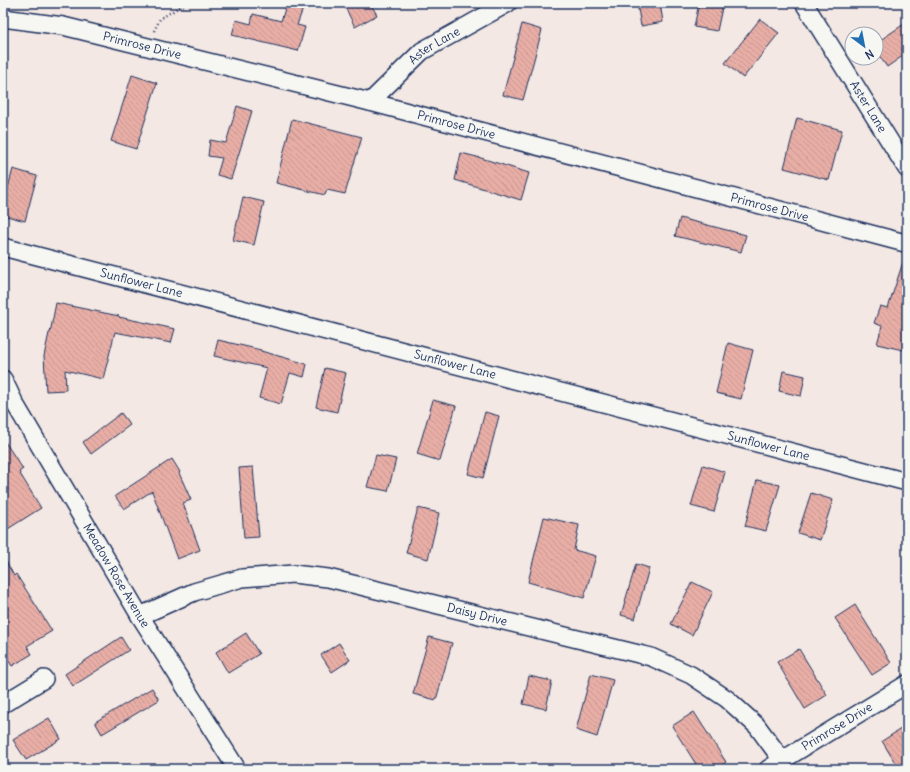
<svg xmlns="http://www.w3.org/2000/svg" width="910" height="772" font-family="Delius,sans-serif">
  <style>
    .building { fill: url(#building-back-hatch); stroke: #1b2f5e }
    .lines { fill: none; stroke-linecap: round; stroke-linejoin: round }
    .minor-casing { stroke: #1b2f5e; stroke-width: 20 }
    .path { stroke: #1b2f5e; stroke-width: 2.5; stroke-dasharray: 1 3; stroke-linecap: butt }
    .minor { stroke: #f6f6f2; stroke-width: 17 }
    .labels { text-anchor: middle; stroke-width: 3; stroke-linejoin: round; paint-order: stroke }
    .street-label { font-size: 12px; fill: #1b2f5e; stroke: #f6f6f2 }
  </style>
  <defs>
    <pattern id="building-back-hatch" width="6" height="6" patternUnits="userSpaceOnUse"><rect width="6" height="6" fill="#e8aea6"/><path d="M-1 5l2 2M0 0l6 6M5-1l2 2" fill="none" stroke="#c69691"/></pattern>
  </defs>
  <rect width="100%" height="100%" fill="#f3e8e3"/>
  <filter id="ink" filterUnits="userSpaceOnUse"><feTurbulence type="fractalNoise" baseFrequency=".025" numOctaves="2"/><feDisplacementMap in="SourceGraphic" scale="8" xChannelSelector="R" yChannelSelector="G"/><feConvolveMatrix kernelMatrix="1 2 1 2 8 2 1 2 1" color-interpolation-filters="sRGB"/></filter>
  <g filter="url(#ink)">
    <path class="building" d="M287 3H305L297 25 305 27 298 51 232 35 236 20 251 24 253 14 281 21Z
      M343 3H370L377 15 355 27Z
      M637 3H660L663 22 641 26Z
      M699 3H723L717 31 694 27Z
      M760 19 779 33 743 78 725 63Z
      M907 22V53L887 67 876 51V43Z
      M522 24 542 30 523 100 503 95Z
      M132 75 157 83 136 149 111 141Z
      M237 106 252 111 231 179 217 175 222 158 208 156 210 140 226 143Z
      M797 118 842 130 829 180 784 168Z
      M292 119 362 137 345 194 327 190 325 195 276 183Z
      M461 153 481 158 529 173 521 200 455 180Z
      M13 169 37 176 25 221 3 215V206Z
      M243 197 264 202 254 245 233 240Z
      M680 218 746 235 741 252 675 236Z
      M904 259 907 260V351L877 344 882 326 874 323 880 306 888 308Z
      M56 303 119 316V317L175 329 171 343 115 332 103 379 65 370 66 390 46 391 44 356 49 333H50Z
      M218 340 261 350V351L307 364 304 377 290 373 281 404 259 398 267 368 214 356Z
      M728 343 753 350 741 399 716 393Z
      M325 368 346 373 337 412 316 407Z
      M783 371 805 376 801 396 779 391Z
      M433 400 456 406 440 461 417 454Z
      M485 412 499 416 483 478 468 474Z
      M121 413 130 425 91 454 83 442Z
      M3 439 23 469 19 472 41 508 3 532Z
      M376 455 396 459 388 491 367 487Z
      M172 459 180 472 179 473 191 500 183 503 200 550 177 559 152 491 124 509 115 496Z
      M703 465 725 472 714 512 691 506Z
      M253 467 259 537 244 538 239 468Z
      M757 480 780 485 766 531 745 526Z
      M811 493 833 500 820 540 798 533Z
      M418 508 439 513 428 559 406 553Z
      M544 517 579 525 574 550 596 556 584 598 528 582Z
      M3 556 14 576 16 574 52 631 27 646 32 654 12 666 3 652Z
      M636 564 649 568 635 619 621 615Z
      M692 582 713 592 692 635 671 624Z
      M855 605 891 663 872 675 835 618Z
      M246 633 259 654 228 673 216 652Z
      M121 637 129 650 73 686 65 674Z
      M429 637 452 643 436 700 413 694Z
      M339 643 350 660 332 672 321 655Z
      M799 649 827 695 805 709 777 662Z
      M591 674 613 680 597 737 576 730Z
      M529 676 552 681 546 709 523 704Z
      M152 688 159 700 102 734 95 722Z
      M694 712 726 762 716 769H699L672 726Z
      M49 718 61 739 26 760 13 740Z
      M907 725V769H899L882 741Z"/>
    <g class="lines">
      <defs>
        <g id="minor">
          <path id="s1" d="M804 3 907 169"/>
          <path id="s2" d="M3 18 63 26 370 102 905 243 907 244"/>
          <path id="s3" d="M370 102 422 51 508 3"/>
          <path id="s4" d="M3 247 907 482"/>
          <path id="s5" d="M3 379 15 404 140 616 237 769"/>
          <path id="s6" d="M140 616 194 592 242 578 293 574 328 578 651 657 691 675 727 699 757 726 782 760"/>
          <path d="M3 704 44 679"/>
          <path id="s7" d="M768 769 907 684"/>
        </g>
      </defs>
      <use href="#minor" class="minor-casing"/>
      <path class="path" d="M154 31 160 19 186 3"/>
      <use href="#minor" class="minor"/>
    </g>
  </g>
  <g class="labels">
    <g class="street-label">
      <text dy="4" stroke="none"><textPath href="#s2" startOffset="142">Primrose Drive</textPath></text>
      <text dy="4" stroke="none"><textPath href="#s3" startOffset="86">Aster Lane</textPath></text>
      <text dy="4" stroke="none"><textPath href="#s1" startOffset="122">Aster Lane</textPath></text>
      <text dy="4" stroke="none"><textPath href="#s2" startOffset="466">Primrose Drive</textPath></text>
      <text dy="4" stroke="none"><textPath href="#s2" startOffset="790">Primrose Drive</textPath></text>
      <text dy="4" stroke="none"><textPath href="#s4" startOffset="143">Sunflower Lane</textPath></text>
      <text dy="4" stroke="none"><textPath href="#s4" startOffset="467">Sunflower Lane</textPath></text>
      <text dy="4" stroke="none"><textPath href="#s4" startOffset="791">Sunflower Lane</textPath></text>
      <text dy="4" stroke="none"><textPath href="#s5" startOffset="227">Meadow Rose Avenue</textPath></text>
      <text dy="4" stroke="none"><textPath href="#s6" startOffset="349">Daisy Drive</textPath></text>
      <text dy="4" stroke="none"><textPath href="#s7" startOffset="81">Primrose Drive</textPath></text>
    </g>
  </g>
  <rect width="910" height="772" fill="none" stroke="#f6f6f2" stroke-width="16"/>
  <rect x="8" y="8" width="894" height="756" fill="none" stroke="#1b2f5e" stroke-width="1.5" filter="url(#ink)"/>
  <g transform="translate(864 46) rotate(148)"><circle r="19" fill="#f6f6f2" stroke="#9ea6b7"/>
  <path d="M0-3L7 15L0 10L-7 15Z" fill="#1f6fb2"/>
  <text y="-6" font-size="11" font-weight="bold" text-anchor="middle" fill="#1b2f5e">N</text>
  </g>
</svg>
